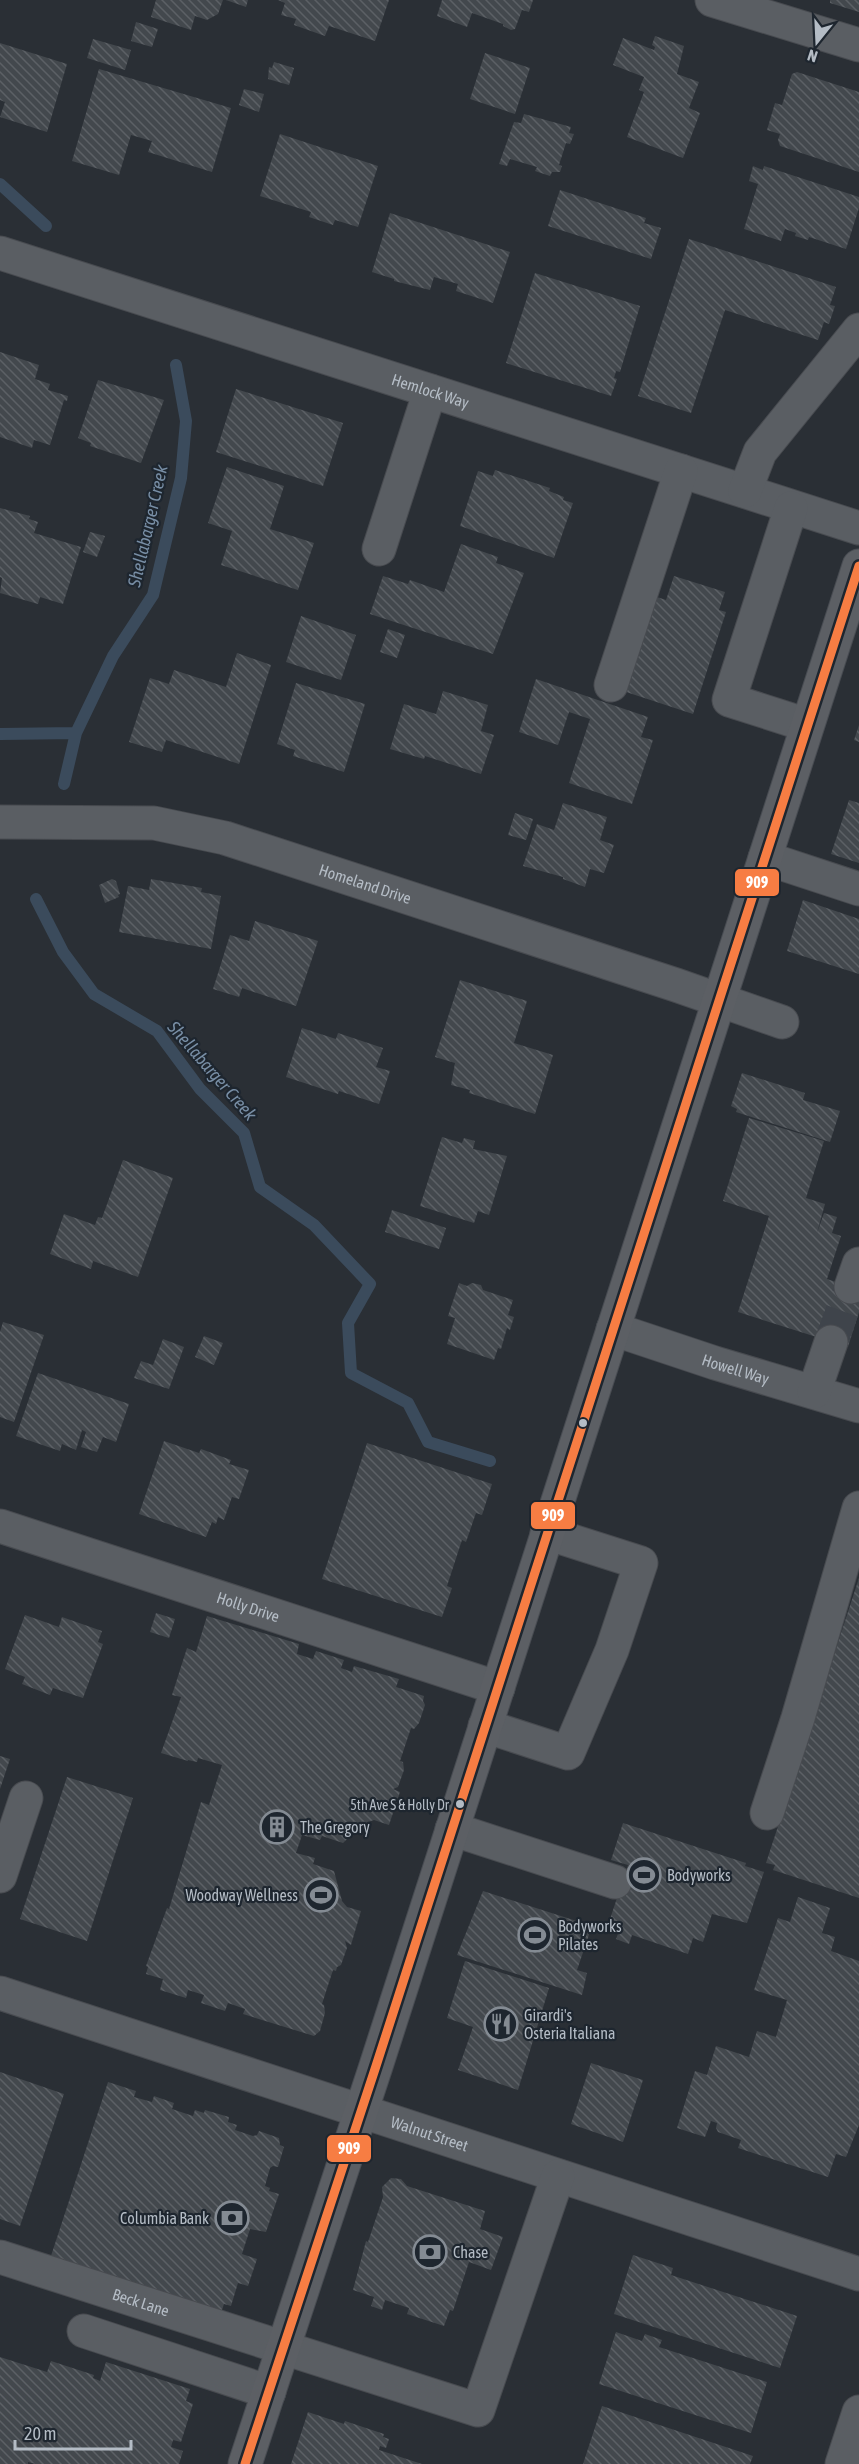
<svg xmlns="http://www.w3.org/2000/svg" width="859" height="2464" font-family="'Asap Condensed',sans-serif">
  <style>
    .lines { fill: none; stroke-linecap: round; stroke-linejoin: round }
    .stream { stroke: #3b4b5c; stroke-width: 12 }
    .building { fill: url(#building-back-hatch) }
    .minor-tunnel { stroke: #3f444b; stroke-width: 33; stroke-dasharray: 33 16; stroke-linecap: butt }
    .minor-casing { stroke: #484b50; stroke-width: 35 }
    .major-casing { stroke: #484c52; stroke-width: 35 }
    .minor { stroke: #5a5e63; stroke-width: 33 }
    .major { stroke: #5c5f64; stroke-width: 33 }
    .bus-1-casing { stroke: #1e262f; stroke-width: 14 }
    .bus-1 { stroke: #f77d43; stroke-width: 9 }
    .bus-dot { fill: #b4bcc5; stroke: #1e262f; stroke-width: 2 }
    .labels { text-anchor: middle; stroke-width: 4.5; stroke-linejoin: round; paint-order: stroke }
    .bus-label { font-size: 14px; fill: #b4bcc5; stroke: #1e262f; text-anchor: end }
    .street-label { font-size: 16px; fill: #b4bcc5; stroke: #1e262f }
    .poi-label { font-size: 16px; fill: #b4bcc5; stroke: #1e262f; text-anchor: start }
    .water-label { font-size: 18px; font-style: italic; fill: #788ea5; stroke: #1e262f }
    .line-badge { stroke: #1e262f; stroke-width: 2 }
    .badge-label { font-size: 16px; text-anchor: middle; font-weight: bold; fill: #fff }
  </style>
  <defs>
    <pattern id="building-back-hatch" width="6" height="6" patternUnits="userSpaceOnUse" patternTransform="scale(1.5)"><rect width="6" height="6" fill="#43484d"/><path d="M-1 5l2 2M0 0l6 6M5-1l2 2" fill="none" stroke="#5c6065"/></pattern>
  </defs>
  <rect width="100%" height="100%" fill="#2a2f35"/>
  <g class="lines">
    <path class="stream" d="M0 184 46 226
      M0 734 76 733
      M64 784 76 733 113 656 153 595 181 478 186 421 176 365
      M36 899 63 952 94 994 157 1031 200 1089 244 1133 260 1187 314 1225 370 1284 348 1323 351 1373 408 1403 428 1442 490 1461"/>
  </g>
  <path class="building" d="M156 0H223L218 14 207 20 195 16 191 30 151 17Z
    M226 0H248L246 7Z
    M278 0H389L375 41 329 26 325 36 294 25 296 19 281 15 285 3Z
    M442 0H533L529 12 522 10 515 29 511 30 503 26V24L472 13 467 27 437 16Z
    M830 0H859V12L830 3Z
    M136 22 158 29 152 47 131 41Z
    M655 36 684 46 677 74 699 82 689 108 700 113 683 158 627 137 644 92 639 90 644 77 613 65 623 38 654 50 655 47 652 45Z
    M93 39 131 50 125 70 87 58Z
    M0 43 67 64 47 132 0 117 5 102 0 100Z
    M485 53 530 68 515 114 470 99Z
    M274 62 294 68 289 85 268 79 269 67 272 68Z
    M99 69 231 108 212 172 148 152 152 141 131 135 119 175 72 161Z
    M797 72 859 92V172L780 146 778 140 780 134 767 130 775 103 782 105 792 74Z
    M244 89 264 94 259 112 239 105Z
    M524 114 571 127 569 133 574 134 570 144 566 143 559 165 562 166 560 172H552L550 176 535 171 537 167 510 159 507 166 499 164 514 122 521 123Z
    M280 134 378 166 358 227 335 220 333 225 309 217 311 212 260 196Z
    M753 166 763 170 764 166 859 197V208L846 249 809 237 808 240 795 236 796 233 785 229 781 241 744 229 758 184 749 181Z
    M560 190 646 218 644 223 661 228 651 259 548 226Z
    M390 213 510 252 493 303 456 291 458 284 434 277 430 290 394 281V279L372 272Z
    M689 239 836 287 830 305 835 306 829 324 824 322 818 340 725 310 691 413 638 396Z
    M535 273 640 306 620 372 616 371 614 378 617 379 611 396 506 363Z
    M0 352 39 365 35 379 50 384 48 390 68 396 67 401 64 400 50 445 34 440 32 448 0 437Z
    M98 380 164 400 141 463 90 446 91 443 78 438Z
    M236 389 343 423 323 486 216 452Z
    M227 467 284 486 270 529 314 543 298 590 221 565 232 531 208 523Z
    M495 470 550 488 549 491 564 497 563 500 573 503 554 558 460 526 478 471 493 476Z
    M0 508 30 516 29 519 38 522 34 533 81 547 63 604 40 597 38 604 0 593 2 578 0 577Z
    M90 532 105 536 97 557 83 552Z
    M461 544 498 557 496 563 524 573 493 654 370 614 383 576 408 584 410 580 444 592Z
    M674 576 725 592 719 610 726 612 693 714 620 690 651 595 666 600Z
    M301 616 356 635 341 680 286 662Z
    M388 629 405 635 397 658 380 652Z
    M237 653 271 665 239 764 166 740 162 752 129 742 150 678 169 684 174 670 226 687Z
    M536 679 648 717 641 737 653 740 632 804 569 783 590 719 569 712 558 745 519 732Z
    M296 683 365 704 344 772 293 756 295 750 277 744Z
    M443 691 488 705 481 731 494 735 481 774 425 756 424 759 390 749 404 704 436 714Z
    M859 725V742L854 740Z
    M849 800 859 803V863L831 854Z
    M563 803 607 817 600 840 614 845 604 873 590 869 585 887 563 879V877L523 866 537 824 554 830Z
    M515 813 533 819 526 840 508 835Z
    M112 879 116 881 120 894 118 895 119 897 105 903 99 885Z
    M151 879 202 888 201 892 221 896 211 949 119 932 128 886 149 890Z
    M803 900 859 919V974L787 951Z
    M255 921 318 941 296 1006 242 988 239 997 213 989 230 935 249 941Z
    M460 980 527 1001 514 1043 553 1055 535 1114 469 1093 470 1090 451 1085 455 1063 435 1057Z
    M302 1028 336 1039 338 1033 383 1048 376 1067 390 1071 379 1104 339 1091 338 1094 286 1077Z
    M742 1073 805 1093 803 1100 840 1111 830 1142 736 1112 737 1109 731 1106Z
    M749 1118 824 1141 806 1198 825 1204 817 1233 824 1213 837 1217 832 1233 841 1236 827 1279 859 1290V1312L848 1347 738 1312 769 1216 723 1201Z
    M442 1137 462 1143 464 1138 475 1141 473 1149 507 1156 489 1215 478 1211 474 1223 420 1206Z
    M123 1160 173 1178 138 1277 93 1261 91 1269 50 1254 64 1214 95 1225 98 1217 102 1218Z
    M392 1210 446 1228 439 1249 385 1232Z
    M459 1283 467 1286 472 1283 481 1285 483 1290 513 1300 508 1315 514 1317 510 1330 507 1328 501 1349 498 1348 494 1360 447 1344 455 1318 448 1316Z
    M3 1322 44 1335 14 1422 0 1417V1332Z
    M204 1336 223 1343 214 1365 195 1357Z
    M163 1339 184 1347 169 1389 134 1378 141 1361 153 1365Z
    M38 1373 129 1404 116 1442 103 1437 97 1452 81 1447 86 1432 82 1430 76 1450 62 1444 60 1451 16 1436Z
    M164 1441 199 1453 201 1449 231 1460 229 1464 249 1470 239 1499 232 1497 224 1520 218 1517 216 1524 212 1522 206 1537 139 1514Z
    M367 1443 492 1484 482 1515 476 1513 466 1542 462 1540 447 1586 452 1588 442 1617 322 1579Z
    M859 1578V1898L773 1870 775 1865 766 1863Z
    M156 1613 175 1619 169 1638 150 1632Z
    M25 1615 59 1627 62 1617 102 1631 98 1642 103 1644 83 1698 53 1688 50 1695 22 1684 25 1677 5 1669Z
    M207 1616 299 1644 297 1654 313 1659 316 1651 344 1660 341 1668 352 1672 354 1666 399 1679 396 1687 424 1696 423 1701 425 1705 419 1723 414 1729 411 1728 400 1761 403 1762 404 1770 398 1787 393 1789 400 1792 389 1825 374 1820 368 1822 358 1828 343 1843 322 1836 320 1840 302 1835 296 1853 315 1858 313 1864 334 1871 342 1901 347 1907 361 1911 351 1945 345 1941 347 1948 341 1965 337 1967 336 1971 333 1970 322 2004 324 2005 325 2013 320 2031 314 2036 243 2014 245 2009 228 2003 225 2011 201 2003 204 1995 188 1990 186 1998 160 1990 163 1979 146 1974 148 1967 146 1966 167 1908 169 1909 201 1802 209 1805 222 1765 198 1758 197 1762 188 1760V1761L161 1753 181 1697 172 1695 187 1648 196 1652Z
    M0 1756 10 1759 0 1789Z
    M67 1777 133 1798 87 1941 20 1919Z
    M623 1823 746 1863 745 1866 764 1872 747 1923 712 1914 703 1942 693 1938 688 1954 632 1935 629 1944 616 1939 619 1931 607 1928 628 1865 611 1860Z
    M483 1891 592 1926 577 1970 587 1973 582 1995 457 1955Z
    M798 1897 830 1908 822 1933 835 1937 831 1951 859 1961V2125L846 2157 836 2154 828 2177 738 2148 741 2140 718 2132 716 2128 717 2123 711 2121 705 2137 677 2128 695 2071 707 2075 716 2046 749 2057 757 2031 776 2037 787 2000 754 1990 778 1918 790 1922Z
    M465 1961 549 1988 518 2090 458 2070 473 2027 447 2018Z
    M591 2063 643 2080 623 2142 571 2124Z
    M0 2072 64 2094 20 2226 0 2219Z
    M108 2082 136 2091 134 2097 152 2102 154 2096 174 2103 172 2109 193 2116 195 2110 204 2113 205 2110 229 2117 228 2122 237 2125 235 2130 253 2136 257 2135 259 2131 279 2138 280 2145 284 2147 278 2167 273 2166 270 2168 265 2186 270 2188 269 2191 279 2194 266 2232 250 2229 242 2254 257 2259 248 2286 238 2283 231 2306 224 2304 219 2319 47 2268Z
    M391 2178 401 2179 407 2186 485 2211 480 2229 503 2237 491 2270 469 2262 453 2311 450 2310 444 2326 407 2314 409 2308 385 2300 382 2310 371 2306 374 2297 353 2290 366 2241 368 2242 383 2197 382 2187Z
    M633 2255 673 2268 671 2275 797 2316 780 2368 614 2314Z
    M616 2332 642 2341 645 2334 662 2340 659 2347 767 2382 751 2433 599 2384Z
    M0 2357 47 2372 51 2361 94 2375 93 2378 100 2381 106 2362 190 2389 186 2401 193 2404 181 2442 173 2440 171 2447 183 2451 179 2464H35L28 2462V2464H0Z
    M602 2406 753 2456 750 2464H583Z
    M308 2412 344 2424 345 2421 384 2434 383 2437 389 2439 386 2448 380 2446 379 2450 422 2464H291Z"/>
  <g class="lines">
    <path class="minor-tunnel" d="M831 1342 851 1287"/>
    <defs>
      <g id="minor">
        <path d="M712 0 859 45"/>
        <path id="s1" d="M0 253 859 528"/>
        <path d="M745 491 760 452 859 330"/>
        <path d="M791 508 729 700 807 725"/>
        <path d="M379 549 430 391"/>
        <path d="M611 685 681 471"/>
        <path id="s2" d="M0 822 154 823 225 838 676 985 782 1022"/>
        <path d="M765 858 859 889"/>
        <path d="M851 1287 859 1264"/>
        <path id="s3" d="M613 1329 715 1363 859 1406"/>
        <path d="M814 1392 831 1342"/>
        <path id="s4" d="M0 1526 498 1688"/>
        <path d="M485 1726 568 1753 612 1650 641 1563 547 1533"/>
        <path d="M767 1813 798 1718 859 1508"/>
        <path d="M452 1829 615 1882"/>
        <path d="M0 1876 26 1798"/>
        <path id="s5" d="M0 1993 859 2274"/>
        <path id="s6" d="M0 2257 478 2410 558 2176"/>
        <path d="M84 2331 269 2392"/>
        <path d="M842 2464 859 2412"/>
      </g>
      <path id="major" d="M245 2464 376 2066 859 566"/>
    </defs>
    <use href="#minor" class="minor-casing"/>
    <use href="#major" class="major-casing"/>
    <use href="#minor" class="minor"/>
    <use href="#major" class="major"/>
    <defs>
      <path id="bus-1" d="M245 2464 376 2066 859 566"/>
    </defs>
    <use href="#bus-1" class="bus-1-casing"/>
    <use href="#bus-1" class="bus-1"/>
  </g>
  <defs>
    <symbol id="building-ring" viewBox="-11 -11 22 22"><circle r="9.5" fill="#1e262f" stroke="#848b93" stroke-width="1.5"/><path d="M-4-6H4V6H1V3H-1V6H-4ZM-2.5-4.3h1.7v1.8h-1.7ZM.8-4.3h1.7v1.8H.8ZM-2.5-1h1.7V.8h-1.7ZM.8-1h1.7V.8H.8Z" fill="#848b93"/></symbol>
    <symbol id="stadium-ring" viewBox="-11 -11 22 22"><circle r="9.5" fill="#1e262f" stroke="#848b93" stroke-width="1.5"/><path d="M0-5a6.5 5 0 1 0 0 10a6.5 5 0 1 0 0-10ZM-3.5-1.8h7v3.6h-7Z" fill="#848b93"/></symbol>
    <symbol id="restaurant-ring" viewBox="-11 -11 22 22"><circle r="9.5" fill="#1e262f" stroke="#848b93" stroke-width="1.5"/><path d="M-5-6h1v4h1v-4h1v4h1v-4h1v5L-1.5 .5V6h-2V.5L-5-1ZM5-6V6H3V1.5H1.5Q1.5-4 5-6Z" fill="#848b93"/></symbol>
    <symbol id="bank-ring" viewBox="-11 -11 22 22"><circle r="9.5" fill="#1e262f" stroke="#848b93" stroke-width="1.5"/><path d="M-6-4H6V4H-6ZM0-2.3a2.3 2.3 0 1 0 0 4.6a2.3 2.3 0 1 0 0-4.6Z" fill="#848b93"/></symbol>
  </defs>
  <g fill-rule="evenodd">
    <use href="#building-ring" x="258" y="1808" width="38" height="38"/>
    <use href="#stadium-ring" x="625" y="1856" width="38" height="38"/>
    <use href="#stadium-ring" x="302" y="1876" width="38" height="38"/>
    <use href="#stadium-ring" x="516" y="1916" width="38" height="38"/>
    <use href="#restaurant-ring" x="482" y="2005" width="38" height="38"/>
    <use href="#bank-ring" x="213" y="2199" width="38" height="38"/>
    <use href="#bank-ring" x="411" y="2233" width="38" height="38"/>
  </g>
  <g class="bus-dot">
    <circle cx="583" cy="1423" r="5"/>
    <circle cx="460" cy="1804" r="5"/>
  </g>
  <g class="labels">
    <g class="bus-label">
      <text x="449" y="1810">5th Ave S &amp; Holly Dr</text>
    </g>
    <g class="street-label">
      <text dy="6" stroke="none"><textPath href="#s1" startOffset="452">Hemlock Way</textPath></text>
      <text dy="6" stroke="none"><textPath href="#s2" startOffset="374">Homeland Drive</textPath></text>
      <text dy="6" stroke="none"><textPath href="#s3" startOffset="129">Howell Way</textPath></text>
      <text dy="6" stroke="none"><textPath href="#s4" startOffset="261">Holly Drive</textPath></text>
      <text dy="6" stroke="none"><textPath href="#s5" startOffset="452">Walnut Street</textPath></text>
      <text dy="6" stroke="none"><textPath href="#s6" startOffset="148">Beck Lane</textPath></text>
    </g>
    <g class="poi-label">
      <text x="300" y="1833">The Gregory</text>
      <text x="667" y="1881">Bodyworks</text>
      <text x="298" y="1901" text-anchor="end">Woodway Wellness</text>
      <text x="558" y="1932">Bodyworks<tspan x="558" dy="18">Pilates</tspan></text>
      <text x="524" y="2021">Girardi's<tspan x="524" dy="18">Osteria Italiana</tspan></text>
      <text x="209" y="2224" text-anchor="end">Columbia Bank</text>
      <text x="453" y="2258">Chase</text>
    </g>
    <g class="water-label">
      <text transform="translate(148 526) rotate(-77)" y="6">Shellabarger Creek</text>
      <text transform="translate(212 1071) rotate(49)" y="6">Shellabarger Creek</text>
    </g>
  </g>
  <g class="line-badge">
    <rect x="734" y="868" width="46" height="29" rx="6" fill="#f77d43"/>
    <rect x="530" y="1501" width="46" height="29" rx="6" fill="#f77d43"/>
    <rect x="326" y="2134" width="46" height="29" rx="6" fill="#f77d43"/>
  </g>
  <g class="badge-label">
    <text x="757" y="888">909</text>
    <text x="553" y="1521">909</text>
    <text x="349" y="2154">909</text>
  </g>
  <g transform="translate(817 42) rotate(198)" stroke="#1e262f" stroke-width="4.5" paint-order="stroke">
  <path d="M0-4.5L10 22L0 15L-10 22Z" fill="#b4bcc5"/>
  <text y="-9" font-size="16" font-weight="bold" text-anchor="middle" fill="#b4bcc5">N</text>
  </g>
  <path d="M15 2440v9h116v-9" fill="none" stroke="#b4bcc5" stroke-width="3"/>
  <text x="24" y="2440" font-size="18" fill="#b4bcc5" stroke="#1e262f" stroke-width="4.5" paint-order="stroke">20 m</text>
</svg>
